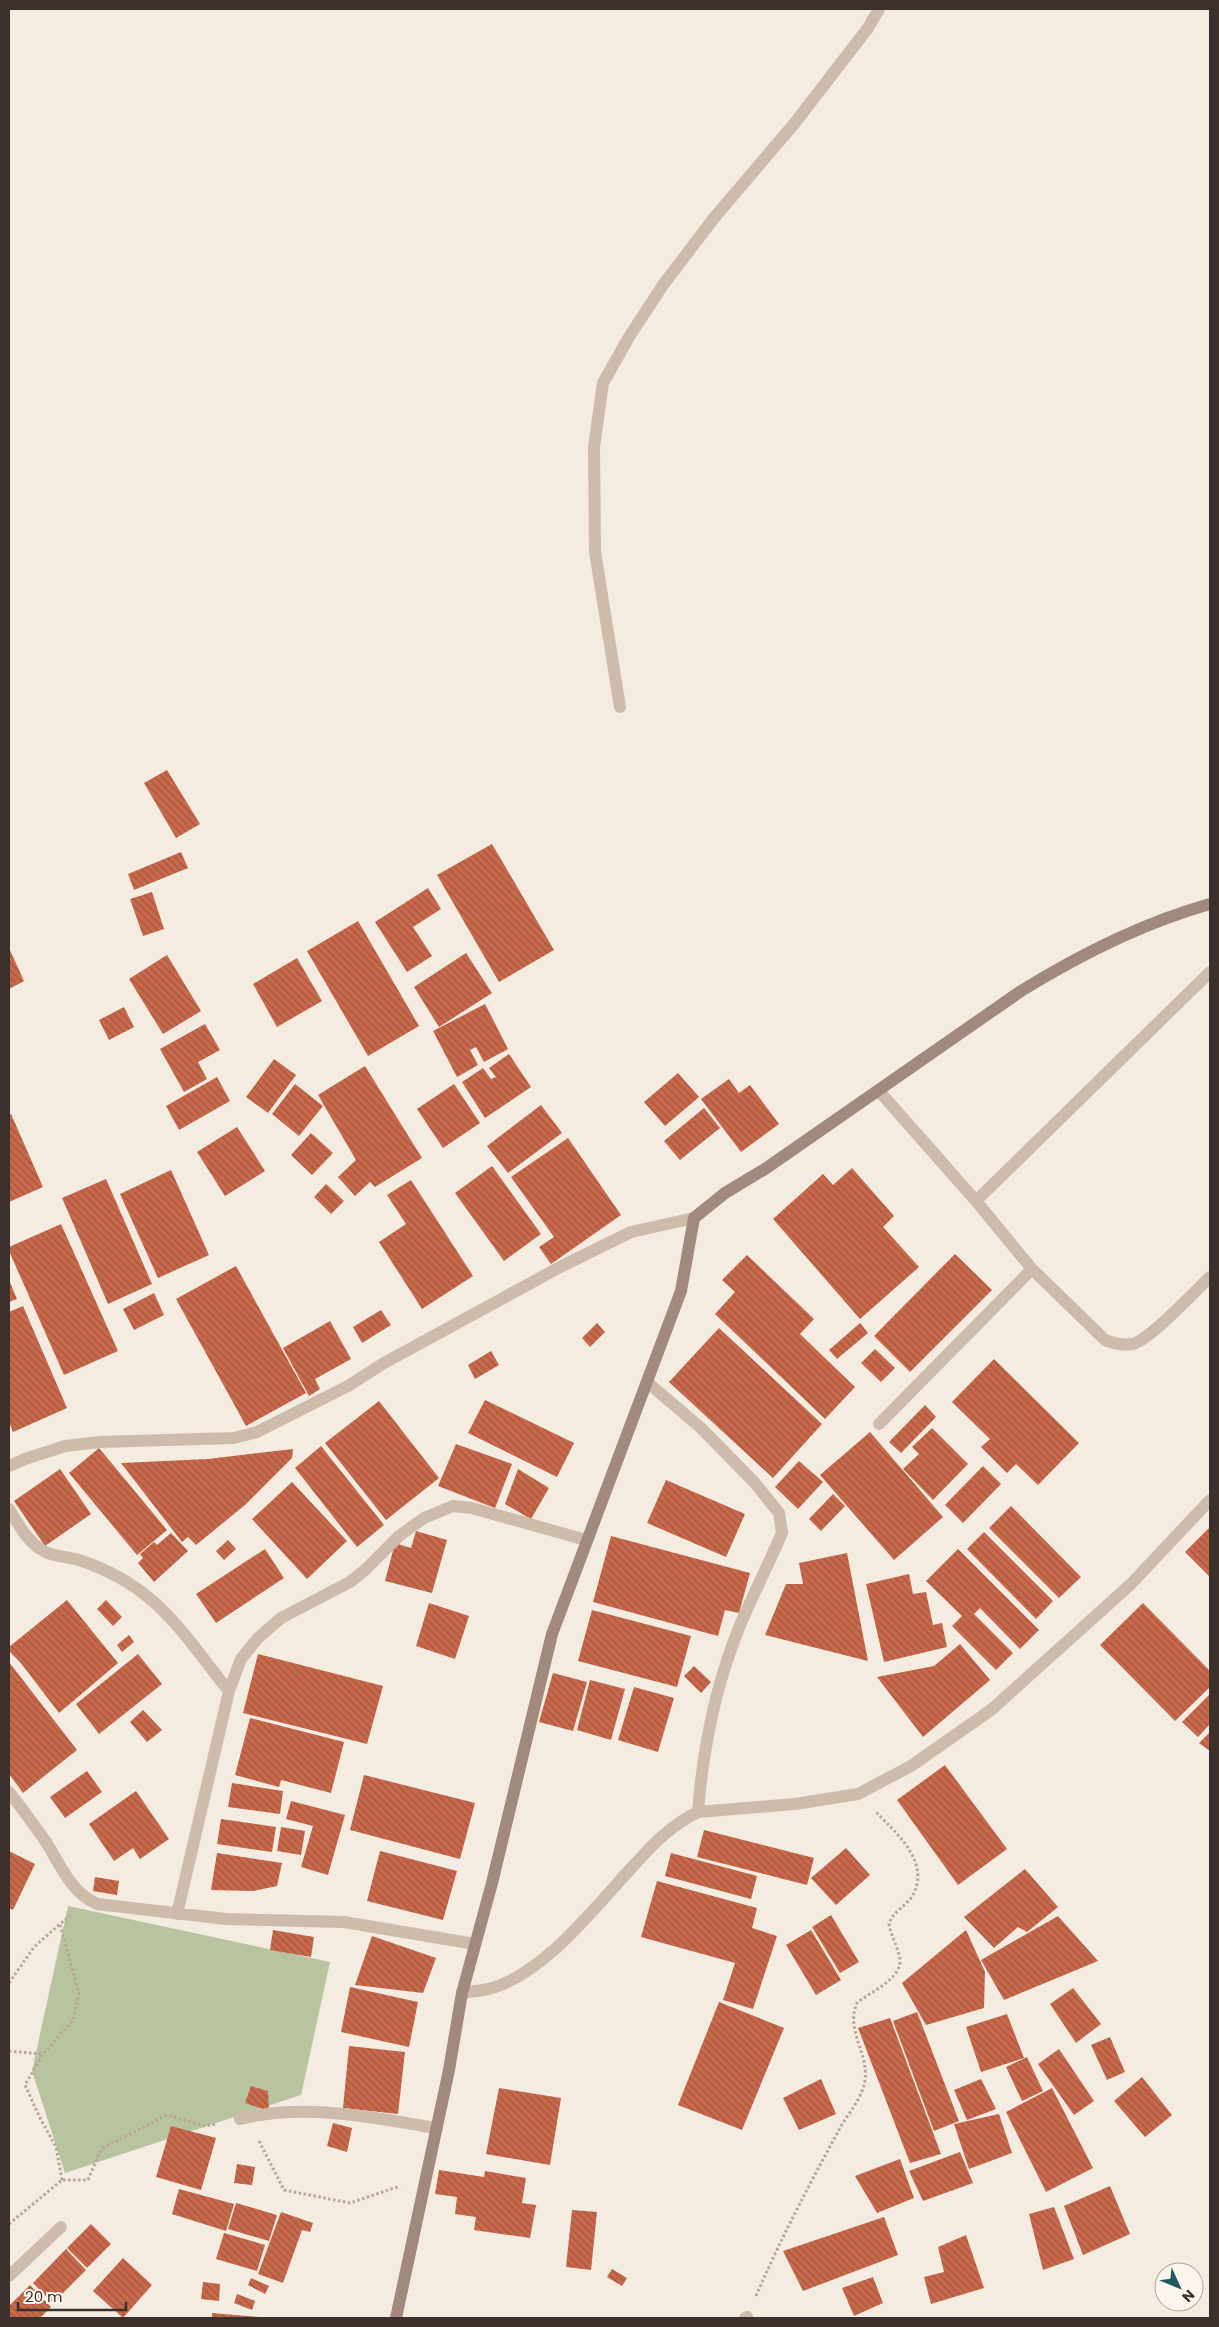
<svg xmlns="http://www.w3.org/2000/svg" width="1219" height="2327" font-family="Poppins,sans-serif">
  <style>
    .grass { fill: #b8c4a0 }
    .building { fill: url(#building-back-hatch) }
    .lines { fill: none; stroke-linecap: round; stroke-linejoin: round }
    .path { stroke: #b9a596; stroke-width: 3; stroke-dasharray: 2.5 2.5; stroke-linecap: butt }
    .street { stroke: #cdbbac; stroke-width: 12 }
    .secondary { stroke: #a18a7d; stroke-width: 12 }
  </style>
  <defs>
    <pattern id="building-back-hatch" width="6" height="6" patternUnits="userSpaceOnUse" patternTransform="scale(1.25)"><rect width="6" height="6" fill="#c8694b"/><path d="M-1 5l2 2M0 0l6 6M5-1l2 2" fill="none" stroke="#a4573f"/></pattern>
  </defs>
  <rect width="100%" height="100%" fill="#f4ebe1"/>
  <path class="grass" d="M68 1906 330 1962 301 2095 65 2173 32 2071Z"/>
  <path class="building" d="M167 770 200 824 176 838 144 783Z
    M492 844 554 950 499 982 437 875Z
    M181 852 188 868 134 890 128 874Z
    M428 888 441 909 413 927 432 956 407 972 375 922Z
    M152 892 164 929 143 936 130 899Z
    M358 921 419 1026 368 1056 307 951Z
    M9 948 24 981 9 989Z
    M466 953 492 993 439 1027 414 987Z
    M167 955 201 1011 163 1034 129 979Z
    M297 958 322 1001 277 1027 253 984Z
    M485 1004 508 1049 484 1062 476 1047 470 1050 478 1065 457 1077 433 1031Z
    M124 1007 134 1027 109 1040 99 1020Z
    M205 1024 220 1050 198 1062 207 1079 184 1092 160 1049Z
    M509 1054 531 1087 485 1118 462 1082 483 1068 491 1079 496 1077 489 1068Z
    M274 1059 296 1075 268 1113 246 1097Z
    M365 1066 422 1158 375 1187 370 1182 355 1196 338 1177 356 1160 318 1095Z
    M678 1073 699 1097 665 1126 644 1102Z
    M217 1077 230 1101 179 1130 166 1106Z
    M729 1079 739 1093 750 1085 779 1124 741 1152 701 1099Z
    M295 1084 323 1106 299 1136 272 1114Z
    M454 1084 480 1123 443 1148 417 1109Z
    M541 1105 562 1133 508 1173 487 1146Z
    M704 1108 720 1128 680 1160 664 1141Z
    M11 1114 43 1187 9 1202V1115Z
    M237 1127 265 1171 225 1196 197 1152Z
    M311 1133 333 1153 312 1175 291 1155Z
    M568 1138 621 1215 551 1264 539 1247 554 1237 511 1177Z
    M492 1166 541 1234 504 1261 455 1193Z
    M852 1168 894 1216 883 1227 919 1267 860 1319 773 1219 823 1174 833 1185Z
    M171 1170 209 1255 158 1278 120 1194Z
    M106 1179 152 1284 108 1304 62 1198Z
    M411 1180 473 1276 422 1309 379 1242 406 1224 387 1195Z
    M326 1184 344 1201 331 1214 314 1197Z
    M61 1224 118 1351 64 1375 9 1251V1247Z
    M955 1254 992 1290 910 1372 874 1336Z
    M747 1255 814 1319 800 1334 855 1387 825 1419 715 1314 735 1292 722 1280Z
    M236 1266 306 1393 246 1426 176 1299Z
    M9 1280 17 1299 9 1302Z
    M154 1293 164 1315 134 1330 123 1309Z
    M23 1306 67 1408 13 1432 9 1422V1312Z
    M381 1310 391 1325 362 1343 353 1327Z
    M330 1321 351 1359 315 1379 320 1389 309 1396 283 1348Z
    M597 1323 605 1332 590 1347 582 1338Z
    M860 1323 868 1333 837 1359 829 1350Z
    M719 1328 822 1424 773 1478 669 1382Z
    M875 1349 895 1368 881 1382 861 1363Z
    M491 1351 499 1365 475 1379 468 1365Z
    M994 1359 1079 1443 1038 1485 1016 1464 1007 1473 981 1447 990 1439 952 1402Z
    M485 1400 574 1443 557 1477 468 1433Z
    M379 1401 439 1478 386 1520 325 1443Z
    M925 1405 936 1417 901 1453 889 1442Z
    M932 1428 968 1464 933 1500 903 1469 919 1454 912 1447Z
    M870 1432 943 1517 894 1560 820 1475Z
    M456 1444 512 1464 495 1508 438 1486Z
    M321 1446 384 1525 357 1547 295 1468Z
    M99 1448 167 1530 137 1555 69 1473Z
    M293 1449 292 1458 245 1505 196 1545 188 1537 182 1542 121 1463 208 1459Z
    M799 1461 823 1482 798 1509 775 1487Z
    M983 1466 1001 1484 963 1523 945 1505Z
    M60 1469 91 1514 45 1546 14 1501Z
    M518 1469 549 1488 531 1519 505 1504Z
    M666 1480 745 1514 726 1557 647 1523Z
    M292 1482 347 1541 307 1579 252 1519Z
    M833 1494 845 1506 821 1531 809 1519Z
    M1011 1506 1081 1577 1059 1598 989 1528Z
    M1210 1527V1577L1185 1552Z
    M416 1531 447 1540 432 1593 385 1581 395 1543 411 1548Z
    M984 1532 1053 1601 1036 1619 967 1549Z
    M171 1533 188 1551 154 1582 138 1563 143 1558 140 1554 154 1542 157 1545Z
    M611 1536 750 1573 739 1613 725 1610 718 1636 593 1602Z
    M228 1540 236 1549 224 1560 216 1551Z
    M265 1549 284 1578 216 1623 196 1594Z
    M958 1549 1039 1630 1020 1649 980 1608 974 1614 1013 1653 996 1670 952 1626 962 1616 926 1581Z
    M847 1553 868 1661 765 1635 786 1584H803L799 1563Z
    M909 1574 913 1594 926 1592 933 1625 942 1623 947 1647 884 1662 866 1584Z
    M67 1600 118 1663 59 1713 20 1662 9 1651V1647Z
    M106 1600 122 1617 113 1626 97 1609Z
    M429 1603 469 1616 455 1659 416 1646Z
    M1143 1603 1210 1671V1687L1175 1721 1100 1645Z
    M592 1610 691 1636 677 1687 578 1661Z
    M129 1635 134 1642 122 1652 117 1645Z
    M960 1644 990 1680 923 1737 877 1677 934 1666Z
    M138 1654 162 1684 99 1734 76 1704Z
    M258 1654 383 1686 367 1744 243 1713Z
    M9 1662 77 1750 23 1793 9 1774Z
    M694 1666 711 1682 701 1693 684 1676Z
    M553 1673 587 1682 573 1731 539 1722Z
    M590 1680 625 1689 611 1740 577 1730Z
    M634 1687 674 1698 658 1752 618 1740Z
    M1210 1694V1724L1198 1737 1182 1722Z
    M143 1710 162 1730 147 1742 130 1722Z
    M250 1718 344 1742 331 1793 281 1780 279 1787 235 1775Z
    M1210 1732V1751L1199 1743Z
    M945 1765 1007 1849 958 1885 897 1800Z
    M87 1771 102 1792 65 1818 50 1797Z
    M364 1775 475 1803 460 1859 350 1830Z
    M232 1783 283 1791 280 1814 228 1807Z
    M136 1791 169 1839 140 1859 133 1848 114 1861 89 1824Z
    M291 1801 345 1815 328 1875 301 1867 313 1826 286 1819Z
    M221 1819 276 1827 272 1852 217 1844Z
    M281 1827 305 1831 301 1855 277 1851Z
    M704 1830 814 1858 807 1885 697 1857Z
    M846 1848 870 1875 836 1905 811 1878Z
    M9 1851 35 1864 13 1910 9 1908Z
    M380 1851 457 1871 443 1920 367 1901Z
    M217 1853 282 1863 277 1886 253 1891 211 1890Z
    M671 1853 757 1876 751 1899 665 1876Z
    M1025 1869 1058 1907 1027 1932 1018 1927 994 1948 964 1917Z
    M95 1877 119 1881 117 1895 93 1891Z
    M657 1881 757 1908 752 1928 777 1936 753 2009 723 2000 735 1963 641 1937Z
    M831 1915 859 1962 840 1973 812 1927Z
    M1058 1916 1098 1961 1004 2000 981 1960Z
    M273 1930 314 1937 311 1957 270 1950Z
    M811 1930 841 1980 816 1995 786 1945Z
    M966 1930 985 1972 984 2008 926 2025 902 1983Z
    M372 1936 436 1958 423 1993 355 1985Z
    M350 1987 418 2002 409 2047 341 2032Z
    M1073 1988 1101 2024 1076 2043 1050 2004Z
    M719 2002 784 2028 742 2130 678 2105Z
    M917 2012 959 2121 934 2131 893 2021Z
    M1007 2014 1024 2058 981 2072 966 2027Z
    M890 2018 941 2154 910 2163 858 2028Z
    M1110 2037 1125 2072 1107 2080 1091 2045Z
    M349 2046 405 2052 398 2114 343 2108Z
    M1059 2049 1094 2101 1074 2115 1038 2064Z
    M1027 2057 1043 2091 1022 2101 1006 2067Z
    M1142 2077 1172 2115 1145 2137 1114 2101Z
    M821 2079 836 2114 799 2130 783 2098Z
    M981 2079 996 2109 967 2120 954 2090Z
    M251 2086 268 2091 269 2111 245 2103Z
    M499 2088 561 2098 550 2165 486 2154Z
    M1052 2088 1093 2168 1046 2192 1006 2112Z
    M999 2114 1012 2153 969 2169 954 2124Z
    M333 2123 352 2128 347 2152 327 2146Z
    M171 2126 216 2138 201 2190 156 2177Z
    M960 2152 973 2183 923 2201 909 2171Z
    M900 2159 914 2198 877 2213 855 2176Z
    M237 2164 255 2167 252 2185 234 2183Z
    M439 2170 484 2177 485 2171 526 2178 522 2203 536 2205 530 2238 474 2230 476 2217 455 2214 457 2197 435 2194Z
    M1110 2186 1130 2234 1083 2255 1064 2206Z
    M179 2189 234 2204 226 2231 172 2214Z
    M236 2203 277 2215 269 2241 228 2229Z
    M1054 2207 1074 2259 1043 2270 1029 2214Z
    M572 2210 597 2212 591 2270 566 2267Z
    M281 2212 313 2223 310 2232 302 2230 283 2283 258 2274Z
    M884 2217 898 2255 803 2291 783 2251Z
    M91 2224 111 2244 87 2268 67 2248Z
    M224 2233 265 2245 257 2271 216 2259Z
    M966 2235 984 2288 931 2304 924 2277 944 2272 938 2247Z
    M66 2249 86 2270 53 2303 33 2283Z
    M123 2258 152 2285 123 2318 93 2291Z
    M612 2269 627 2278 622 2286 607 2277Z
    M873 2277 883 2303 854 2316 842 2288Z
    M251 2278 269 2286 265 2294 248 2285Z
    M203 2282 220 2284 219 2301 201 2299Z
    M30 2285 51 2307 40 2318H9V2306Z
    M237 2294 255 2301 252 2310 234 2303Z
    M212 2313 259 2317V2318H212Z"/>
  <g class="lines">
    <path class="path" d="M9 1983 34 1947 60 1924
      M9 2051 43 2054
      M259 2141 284 2190 350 2203 400 2186
      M62 2180 56 2147 40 2118 25 2085 43 2054 73 2020 79 1994 60 1924 70 1916
      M9 2224 62 2180H88L101 2149 167 2115 205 2126 216 2124
      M756 2296C781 2238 810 2183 840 2128 847 2115 859 2102 863 2088 874 2059 844 2032 857 2003 870 1992 902 1979 900 1959 898 1947 891 1936 889 1924 892 1913 904 1907 911 1898 933 1864 897 1834 876 1812"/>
    <path class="street" d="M620 707 595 552 594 447 603 383 629 337 663 285 714 218 794 124 868 28 879 9
      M879 1091 976 1201 1032 1269 1105 1340C1114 1343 1122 1346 1132 1344 1148 1342 1195 1291 1210 1277
      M976 1201 1210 972
      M647 1382 701 1428 754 1482 779 1513 782 1533C769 1563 754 1593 741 1623 716 1683 703 1747 698 1812
      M879 1424 1032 1269
      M9 1466 25 1459 65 1446 100 1442 234 1438 257 1432 348 1386 384 1363 562 1266 631 1232 694 1218
      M9 1509C17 1522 26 1539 39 1548 51 1557 65 1556 79 1560 103 1568 129 1581 149 1598 178 1621 205 1662 229 1691
      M9 1792C22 1808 34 1825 46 1842 60 1864 71 1893 97 1904L226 1919 344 1922 475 1944
      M177 1914 229 1691 241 1659 258 1638 281 1618 350 1582 366 1569 399 1536 424 1518 453 1506 472 1508 586 1540
      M462 1993C472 1991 483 1991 492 1988 547 1972 598 1903 636 1863 654 1843 673 1824 698 1812L795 1804 858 1794 911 1766 991 1710 1131 1584 1210 1500
      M240 2119C305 2103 371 2117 436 2128
      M9 2276 61 2227
      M745 2318 747 2317"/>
    <path class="secondary" d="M396 2318 449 2070 462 1993 492 1883 552 1634 681 1291 694 1218 725 1193 765 1169 1021 991C1081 954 1142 923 1210 904"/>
  </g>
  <rect width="1219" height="2327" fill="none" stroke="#3b302b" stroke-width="20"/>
  <g transform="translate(1179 2287) rotate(134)"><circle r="24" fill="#fbf5ee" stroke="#aea6a0"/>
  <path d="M0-4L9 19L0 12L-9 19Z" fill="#1f5a5e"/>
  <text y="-8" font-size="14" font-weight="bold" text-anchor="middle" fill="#3b302b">N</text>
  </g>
  <path d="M18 2302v8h108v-8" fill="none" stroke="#3b302b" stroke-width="2.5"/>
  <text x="25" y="2302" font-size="15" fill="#3b302b" stroke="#fbf5ee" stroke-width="4" paint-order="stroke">20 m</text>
</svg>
